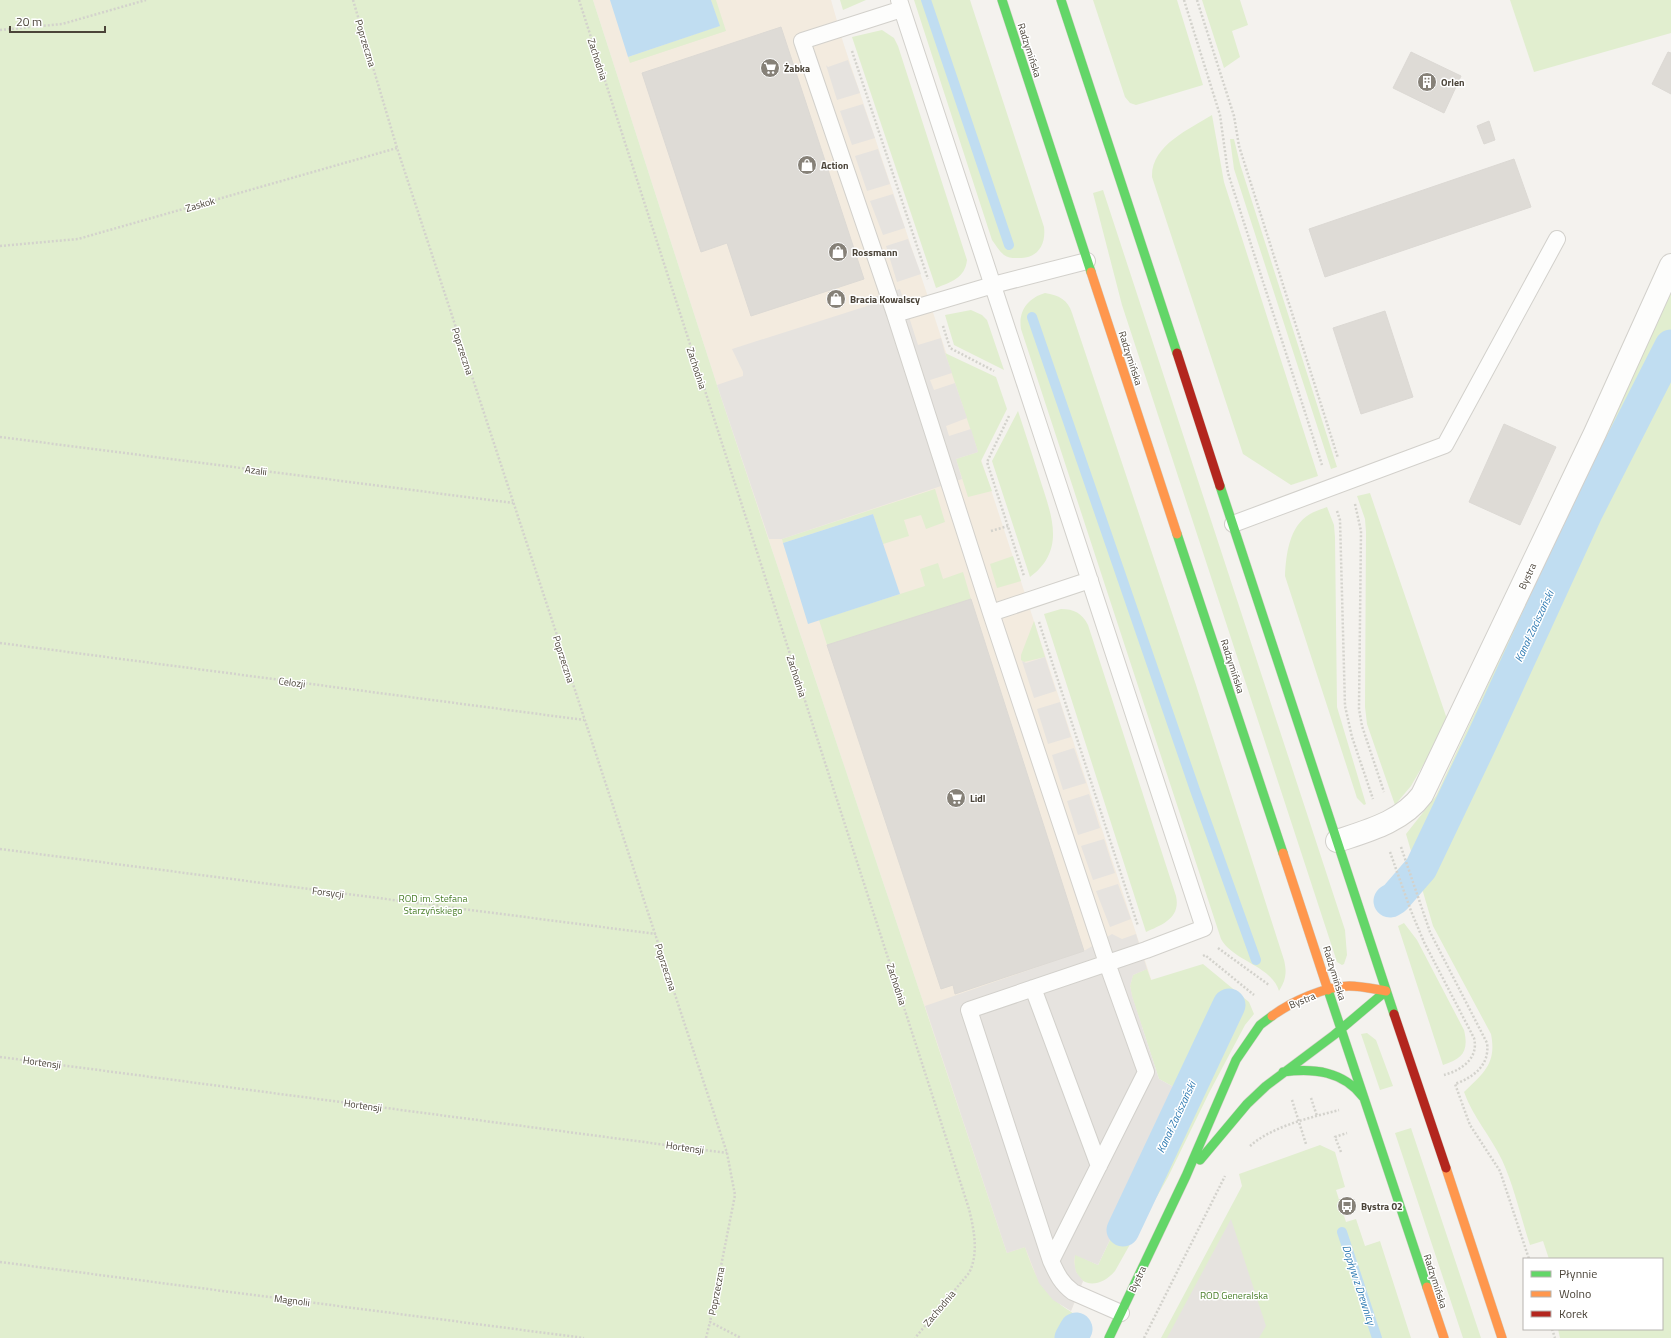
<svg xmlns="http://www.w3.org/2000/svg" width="1671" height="1338" font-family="'Titillium Web',sans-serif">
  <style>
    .commercial { fill: #f3ebdf }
    .green { fill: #e1eecf }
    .parking { fill: #e6e3df }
    .water { fill: #c0ddf1 }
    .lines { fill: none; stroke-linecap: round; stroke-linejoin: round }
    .stream { stroke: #c0ddf1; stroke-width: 10 }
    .canal { stroke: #c0ddf1; stroke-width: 33 }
    .building { fill: #dedbd6; stroke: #dcd9d4 }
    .lane-casing { stroke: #d2d0cb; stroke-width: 18 }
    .street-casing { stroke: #d2d0cb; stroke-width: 24 }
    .fast-casing { stroke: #d3cfc5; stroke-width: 10 }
    .slow-casing { stroke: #d3cfc5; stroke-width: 10 }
    .jam-casing { stroke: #d3cfc5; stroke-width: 10 }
    .path { stroke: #d3d2cc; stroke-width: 2.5; stroke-dasharray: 2 2; stroke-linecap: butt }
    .lane { stroke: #fdfdfc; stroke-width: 16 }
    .street { stroke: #fdfdfc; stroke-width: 22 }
    .fast { stroke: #63d668; stroke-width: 9 }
    .slow { stroke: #ff974d; stroke-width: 9 }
    .jam { stroke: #b3261e; stroke-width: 9 }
    .labels { text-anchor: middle; stroke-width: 3; stroke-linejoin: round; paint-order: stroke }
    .street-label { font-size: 10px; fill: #4b4439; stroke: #fff }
    .poi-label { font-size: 10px; font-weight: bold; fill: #4b4439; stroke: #fff; text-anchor: start }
    .park-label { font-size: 10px; fill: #4a7f2a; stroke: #fff }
    .water-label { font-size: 11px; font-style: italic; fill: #2e7ab2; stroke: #fff }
  </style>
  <rect width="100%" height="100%" fill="#f4f2ee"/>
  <path class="commercial" d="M593 0H831L843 42 926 291 1153 985 1079 1277 1083 1281 1071 1311 1007 1253 717 385Z"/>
  <path class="green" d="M0 0H593L717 385 1007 1253 1025 1247C1033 1271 1040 1289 1061 1305 1068 1311 1077 1314 1083 1321L1080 1338H0Z
    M711 0H716L726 31 630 63 628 57 719 26Z
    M840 0H866L843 10Z
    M914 0H970L1044 227C1046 243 1039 257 1022 258 1016 258 1009 259 1004 255 999 251 996 245 992 240Z
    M1093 0H1177L1203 85 1136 105 1130 103 1125 97Z
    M1202 0H1240L1248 25 1232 31 1240 57 1224 68Z
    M1510 0H1671V33L1534 72Z
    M882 30 894 38 898 46 967 260C965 278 951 282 936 288L852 37Z
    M1212 115 1224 182 1318 476 1291 485 1243 454 1152 177C1151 145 1190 129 1212 115Z
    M1234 139 1240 164 1337 467 1331 469 1234 169 1230 139Z
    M1103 190 1345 930 1347 955 1344 964 1342 965 1337 962 1122 305 1093 193Z
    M1671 292V1338H1560L1558 1329H1662V1259H1549L1543 1241 1530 1245C1521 1218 1514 1186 1502 1160 1490 1135 1474 1119 1464 1092 1483 1073 1497 1064 1491 1034L1433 926 1406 834 1436 796Z
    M1045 293C1059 295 1068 300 1072 313L1196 685 1284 960C1287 972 1286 980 1279 991 1272 966 1233 961 1221 939L1021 329C1018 311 1028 298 1045 293Z
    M971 310 982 315 987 320 1004 370 954 345 945 315Z
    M945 353 996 377 1007 409 981 461 992 491 968 497 956 459 978 452Z
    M1018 411C1025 432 1032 454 1039 476 1050 512 1068 549 1030 577L992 461Z
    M935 489 945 522 926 529 921 515 904 520 909 536 883 544 873 514 783 543 782 539Z
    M1370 493 1448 722 1411 786 1395 805 1367 724 1365 707 1366 532 1365 519 1357 496Z
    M1327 507 1334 525 1335 537 1337 707 1366 804 1364 805 1357 798 1285 576C1286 555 1289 526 1310 514 1315 511 1322 509 1327 507Z
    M1013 556 1021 581 997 588 990 564Z
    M938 563 943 579 963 572 971 599 827 645 819 620 925 586 920 569Z
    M1061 609C1074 609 1082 613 1088 625L1176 896C1181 918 1162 925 1146 932L1044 614Z
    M1034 621 1045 657 1024 662 1021 660V655Z
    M1404 923 1417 940 1464 1030C1469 1051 1463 1059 1443 1065L1398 926Z
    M1203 964 1249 1002 1254 1014 1245 1025 1209 1093 1168 1177 1115 1271C1096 1293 1070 1285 1075 1254L1098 1265 1181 1091 1159 1079 1132 996 1130 986 1133 975 1147 969 1151 980Z
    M1367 1033 1376 1040 1393 1086 1380 1090 1361 1034Z
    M1411 1128 1481 1338H1463L1395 1133Z
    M1320 1145 1335 1152 1345 1187 1336 1190 1346 1222 1356 1219 1365 1246 1380 1241 1411 1338H1161L1242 1186 1239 1174Z"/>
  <path class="parking" d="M848 60 860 93 837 100 826 65 828 67Z
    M863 104 875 138 852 145 840 111Z
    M878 149 890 184 867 191 855 156Z
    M893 194 905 228 883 235 870 201Z
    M908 239 921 274 897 282 886 246Z
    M900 289 918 345 941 338 945 353 952 373 930 380 934 390 955 383 967 418 946 426 949 436 971 429 978 452 956 459 962 479 782 539H769L717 385 743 376V372L732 349 864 307 871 304 877 296Z
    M1045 657 1056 691 1034 698 1022 661 1026 663Z
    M1060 702 1071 737 1048 744 1037 709Z
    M1074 748 1086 783 1063 790 1052 755Z
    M1089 794 1100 828 1078 835 1067 801Z
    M1104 839 1115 873 1093 880 1081 846Z
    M1118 884 1131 919 1110 927 1096 891Z
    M1112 934 1122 939 1136 934 1147 969 1133 975 1130 986 1132 996 1159 1079 1181 1091 1098 1265 1075 1255 1074 1262 1076 1272 1083 1281 1071 1311 1053 1300 1039 1283 1025 1247 1007 1253 925 1006 1084 951Z
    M1231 1219 1266 1326 1259 1338H1167Z"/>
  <path class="water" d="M610 0H711L720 26 628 57Z
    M873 514 900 594 808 624 783 543Z"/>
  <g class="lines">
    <path class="stream" d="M926 0 1009 245
      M1032 317 1195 790 1256 960
      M1342 1232 1377 1338"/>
    <path class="canal" d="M1390 901 1395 898 1421 868 1483 738 1587 511 1671 346
      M1123 1230 1229 1005
      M1071 1338 1076 1329"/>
  </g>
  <path class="building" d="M781 27 864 279 751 316 727 243 701 252 642 73Z
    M1411 52 1461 76 1444 113 1393 88Z
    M1668 52 1671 53V94L1652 84Z
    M1489 121 1495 140 1484 144 1477 126Z
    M1514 159 1531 207 1325 277 1309 229Z
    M1385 311 1413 397 1361 414 1333 328Z
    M1504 424 1556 447 1520 525 1469 502Z
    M971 599 1084 951 955 994 953 985 941 989 827 645Z"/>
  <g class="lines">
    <defs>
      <path id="lane" d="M899 0 1204 928 1146 950 969 1010 1051 1261
        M902 9 802 41 895 314 993 285 1087 261
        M895 314 991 613
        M1233 524 1445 445 1557 239
        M1090 580 991 613 1107 963 1146 1072 1051 1261C1057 1274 1061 1283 1073 1292L1121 1313
        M1033 988 1099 1166"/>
      <path id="street" d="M1337 841C1367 831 1402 822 1422 795L1595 433 1671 265"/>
      <path id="fast" d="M1002 0 1091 272
        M1061 0 1177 353
        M1220 486 1394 1014
        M1177 534 1283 853
        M1328 990 1427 1287
        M1283 1072C1314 1068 1343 1071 1363 1097
        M1200 1160 1247 1104 1266 1086 1334 1035 1386 991
        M1109 1338 1186 1176 1236 1060 1260 1025 1272 1016"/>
      <path id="slow" d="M1091 272 1177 534
        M1283 853 1328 990
        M1272 1016C1291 1002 1326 986 1349 986 1361 986 1374 989 1386 991
        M1446 1168 1502 1338
        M1427 1287 1444 1338"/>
      <path id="jam" d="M1177 353 1220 486
        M1394 1014 1446 1168"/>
    </defs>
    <use href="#lane" class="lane-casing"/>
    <use href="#street" class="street-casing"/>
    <use href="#fast" class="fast-casing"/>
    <use href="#slow" class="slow-casing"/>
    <use href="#jam" class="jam-casing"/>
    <path class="path" d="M353 0 397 148 727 1153 735 1195 710 1322
      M579 0 969 1209C974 1230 979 1253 969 1273L915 1338
      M1184 0 1220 115 1228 173 1322 465
      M1197 0 1234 116 1239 146 1338 458
      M0 30 62 24 146 0
      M852 51 928 279
      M0 246 78 239 397 148
      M943 326 950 348 994 371
      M1009 416 987 462 1024 576
      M0 437 513 503
      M1355 504 1361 531 1359 709 1362 726 1384 792
      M1337 511 1340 520 1345 706 1352 737 1373 799
      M991 531 1008 526
      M1039 622 1138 926
      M0 643 584 720
      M1401 847 1430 932 1487 1043C1490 1065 1474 1077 1455 1084L1470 1125 1500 1171 1529 1259
      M0 849 656 934
      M1390 852 1411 911 1424 942 1474 1038C1479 1058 1462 1070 1444 1075
      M1218 948 1269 985
      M1203 956 1205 955 1254 995
      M0 1057 727 1153
      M1311 1098 1317 1116
      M1292 1100 1306 1144
      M1250 1146C1273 1126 1309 1118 1339 1110
      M1341 1152 1335 1137 1347 1133
      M0 1262 584 1338
      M1552 1329 1555 1338
      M706 1338 710 1322 741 1338
      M1144 1338 1225 1176"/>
    <use href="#lane" class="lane"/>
    <use href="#street" class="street"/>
    <use href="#fast" class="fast"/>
    <use href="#slow" class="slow"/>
    <use href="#jam" class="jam"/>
  </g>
  <defs>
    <symbol id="supermarket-disc" viewBox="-11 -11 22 22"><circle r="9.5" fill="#868178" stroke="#fff"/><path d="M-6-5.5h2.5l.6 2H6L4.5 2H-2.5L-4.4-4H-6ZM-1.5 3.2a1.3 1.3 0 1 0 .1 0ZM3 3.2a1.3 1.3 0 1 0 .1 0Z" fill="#fff"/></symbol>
    <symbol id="building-disc" viewBox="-11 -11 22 22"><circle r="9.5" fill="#868178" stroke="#fff"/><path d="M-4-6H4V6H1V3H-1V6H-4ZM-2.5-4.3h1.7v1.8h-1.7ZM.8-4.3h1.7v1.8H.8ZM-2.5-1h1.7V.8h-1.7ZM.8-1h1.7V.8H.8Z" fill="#fff"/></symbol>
    <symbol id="shop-disc" viewBox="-11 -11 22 22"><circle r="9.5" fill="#868178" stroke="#fff"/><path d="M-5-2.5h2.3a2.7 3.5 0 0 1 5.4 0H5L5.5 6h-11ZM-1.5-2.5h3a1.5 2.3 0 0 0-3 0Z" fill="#fff"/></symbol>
    <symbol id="bus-disc" viewBox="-11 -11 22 22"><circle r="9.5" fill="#868178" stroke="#fff"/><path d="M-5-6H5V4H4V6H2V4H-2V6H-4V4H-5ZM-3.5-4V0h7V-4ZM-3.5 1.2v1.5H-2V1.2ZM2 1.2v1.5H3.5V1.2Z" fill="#fff"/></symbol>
  </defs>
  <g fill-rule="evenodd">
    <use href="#supermarket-disc" x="759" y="57" width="22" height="22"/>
    <use href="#building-disc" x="1416" y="71" width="22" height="22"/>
    <use href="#shop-disc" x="796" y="154" width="22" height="22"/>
    <use href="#shop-disc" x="827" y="241" width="22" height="22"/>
    <use href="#shop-disc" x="825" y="288" width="22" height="22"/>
    <use href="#supermarket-disc" x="945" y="787" width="22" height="22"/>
    <use href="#bus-disc" x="1336" y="1195" width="22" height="22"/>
  </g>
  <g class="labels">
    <g class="street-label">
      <text transform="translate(366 43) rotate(73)" y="4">Poprzeczna</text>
      <text transform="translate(1030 50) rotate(72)" y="4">Radzymińska</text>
      <text transform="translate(598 59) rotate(72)" y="4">Zachodnia</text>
      <text transform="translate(200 204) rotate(-16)" y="4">Zaskok</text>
      <text transform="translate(463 351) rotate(72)" y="4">Poprzeczna</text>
      <text transform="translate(1131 358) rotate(72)" y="4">Radzymińska</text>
      <text transform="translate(697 368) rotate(72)" y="4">Zachodnia</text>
      <text transform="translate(256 470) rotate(7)" y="4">Azalii</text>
      <text transform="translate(1527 576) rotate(-65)" y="4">Bystra</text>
      <text transform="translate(564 659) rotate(72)" y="4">Poprzeczna</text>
      <text transform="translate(1233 666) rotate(72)" y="4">Radzymińska</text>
      <text transform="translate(797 676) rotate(72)" y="4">Zachodnia</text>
      <text transform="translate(292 682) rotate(7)" y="4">Celozji</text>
      <text transform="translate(328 892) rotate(7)" y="4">Forsycji</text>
      <text transform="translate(666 967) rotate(72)" y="4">Poprzeczna</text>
      <text transform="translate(1335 973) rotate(73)" y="4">Radzymińska</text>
      <text transform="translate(897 984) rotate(72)" y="4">Zachodnia</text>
      <text transform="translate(1302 1000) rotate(-22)" y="4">Bystra</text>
      <text transform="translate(42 1062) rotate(8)" y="4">Hortensji</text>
      <text transform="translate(363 1105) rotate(8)" y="4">Hortensji</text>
      <text transform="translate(685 1147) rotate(8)" y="4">Hortensji</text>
      <text transform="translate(1137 1279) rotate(-65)" y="4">Bystra</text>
      <text transform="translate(1436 1281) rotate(72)" y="4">Radzymińska</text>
      <text transform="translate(716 1291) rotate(-79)" y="4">Poprzeczna</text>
      <text transform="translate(292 1300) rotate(7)" y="4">Magnolii</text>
      <text transform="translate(939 1308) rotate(-50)" y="4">Zachodnia</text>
    </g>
    <g class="poi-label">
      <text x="784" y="72">Żabka</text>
      <text x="1441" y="86">Orlen</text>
      <text x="821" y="169">Action</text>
      <text x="852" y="256">Rossmann</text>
      <text x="850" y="303">Bracia Kowalscy</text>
      <text x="970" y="802">Lidl</text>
      <text x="1361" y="1210">Bystra 02</text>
    </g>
    <g class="park-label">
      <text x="433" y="902">ROD im. Stefana<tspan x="433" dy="12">Starzyńskiego</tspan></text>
      <text x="1234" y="1299">ROD Generalska</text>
    </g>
    <g class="water-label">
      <text transform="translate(1534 626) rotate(-65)" y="4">Kanał Zaciszański</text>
      <text transform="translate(1176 1117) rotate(-65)" y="4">Kanał Zaciszański</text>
      <text transform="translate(1359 1285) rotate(72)" y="4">Dopływ z Drewnicy</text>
    </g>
  </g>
  <rect x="1523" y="1258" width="140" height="72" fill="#ffffff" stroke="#b7b4b0"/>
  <rect x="1531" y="1271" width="20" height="6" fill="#63d668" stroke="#b7b4b0"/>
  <text x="1559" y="1278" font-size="12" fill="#4b4439">Płynnie</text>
  <rect x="1531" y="1291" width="20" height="6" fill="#ff974d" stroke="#b7b4b0"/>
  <text x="1559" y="1298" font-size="12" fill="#4b4439">Wolno</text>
  <rect x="1531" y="1311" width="20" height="6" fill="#b3261e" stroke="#b7b4b0"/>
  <text x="1559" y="1318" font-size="12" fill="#4b4439">Korek</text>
  <path d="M10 26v6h95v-6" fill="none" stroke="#4b4439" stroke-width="2"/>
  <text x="16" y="26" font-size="12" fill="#4b4439" stroke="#ffffff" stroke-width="3" paint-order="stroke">20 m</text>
</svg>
